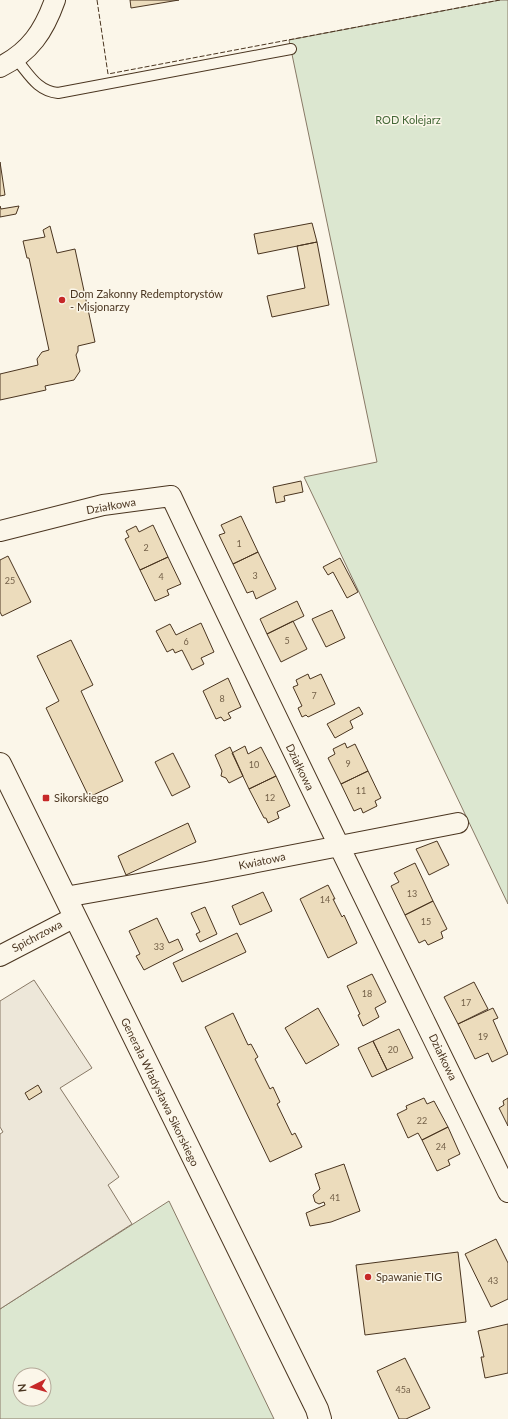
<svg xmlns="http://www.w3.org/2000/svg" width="508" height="1419" font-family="Lato,sans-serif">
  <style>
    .green { fill: #dce7d0; stroke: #887966; fill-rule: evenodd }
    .parking { fill: #ede7d9; stroke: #887966 }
    .building { fill: #ecdcbc; stroke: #4a3520 }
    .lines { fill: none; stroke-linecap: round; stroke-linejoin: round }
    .service-casing { stroke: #4a3520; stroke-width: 12 }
    .minor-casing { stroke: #4a3520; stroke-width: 22 }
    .tertiary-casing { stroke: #4a3520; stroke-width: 24 }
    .service { stroke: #fbf6e9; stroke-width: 10 }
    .minor { stroke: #fbf6e9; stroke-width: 20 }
    .tertiary { stroke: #fbf6e9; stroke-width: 22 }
    .fence { stroke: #4a3520; stroke-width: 1; stroke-dasharray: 5 2; stroke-linecap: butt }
    .poi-dot { fill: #c62828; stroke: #fbf6e9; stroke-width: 1.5 }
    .labels { text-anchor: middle; stroke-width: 3; stroke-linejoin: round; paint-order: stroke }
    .number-label { font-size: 9px; fill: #725f47 }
    .park-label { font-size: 11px; fill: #436837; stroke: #fbf6e9 }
    .poi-label { font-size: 11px; fill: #4a3520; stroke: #fbf6e9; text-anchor: start }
    .street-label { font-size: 11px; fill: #4a3520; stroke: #fbf6e9 }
  </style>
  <rect width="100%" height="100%" fill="#fbf6e9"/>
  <path class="green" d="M500 0H508V904L304 477 377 462 289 40Z
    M169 1201 274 1419H0V1309ZM20 1375H44V1399H20Z"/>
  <path class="parking" d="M34 980 92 1068 60 1088 119 1177 108 1185 132 1224 0 1309V1134L3 1132 0 1127V1001Z"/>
  <path class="building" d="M130 0H179L131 8Z
    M0 162 5 195 0 196Z
    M0 206 1 209 19 206 16 214 0 217Z
    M312 223 317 242 258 254 254 234Z
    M50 226 57 253 75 249 95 342 78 346V351L76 355 80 371 74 380 45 386 46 390 0 400V374L38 365 37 359 42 352 49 350 29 258H27L23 241 45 237 43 230Z
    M317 242 329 305 272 317 267 296 305 288 297 246Z
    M301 481 303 492 284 496 285 501 276 503 273 487Z
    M241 516 258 552 233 564 219 535 225 533 221 525Z
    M153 525 168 557 140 570 125 539 129 537 126 531 136 526 139 532Z
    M258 552 276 589 256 599 253 591 247 593 233 564Z
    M8 556 31 602 2 616 0 612V560Z
    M168 557 181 584 167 590 169 595 155 601 140 570Z
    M340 558 358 592 347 598 333 572 328 575 323 567Z
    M297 601 304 616 267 634 260 619Z
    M332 610 345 638 326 647 312 619Z
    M293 621 307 649 281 662 267 634Z
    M201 623 214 652 201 658 204 664 192 670 182 650 175 653 173 649 167 652 156 631 170 624 176 635Z
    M71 640 93 685 81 691 123 781 89 797 46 708 59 701 37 656Z
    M308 674 310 679 321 674 335 704 308 717 306 715 302 717 298 708 302 706 293 687 298 685 296 680Z
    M228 678 241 707 228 713 231 718 224 721 221 717 216 719 203 691Z
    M359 707 363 714 350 721 353 728 335 738 327 724Z
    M345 743 347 748 355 744 368 771 341 784 328 758 335 754 333 749Z
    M245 746 248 754 261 747 276 776 249 789 232 753Z
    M230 747 243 776 229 783 226 778 221 776 222 771 215 755Z
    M173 753 190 787 172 796 155 762Z
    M368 771 381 798 375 801 377 806 363 813 361 808 354 811 341 784Z
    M276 776 290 806 277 812 279 818 268 823 266 818H264L249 789Z
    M188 823 196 842 126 875 118 856Z
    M437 841 449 865 429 875 416 849Z
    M415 863 433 901 405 915 391 886 399 882 394 873Z
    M328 885 335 899H333L342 917 344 915 357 943 328 958 300 899Z
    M263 892 272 911 240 925 232 906Z
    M433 901 447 929 441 932 443 938 428 945 425 940 419 943 405 915Z
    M205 907 217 934 200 942 196 934 200 932 191 913Z
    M157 918 169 943 178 939 183 950 144 970 136 956 140 954 129 931Z
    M237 933 246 952 182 982 173 963Z
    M372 974 386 1002 375 1008 379 1017 363 1026 358 1015 360 1014 347 986Z
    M474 982 488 1009 458 1024 444 997Z
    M318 1008 339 1045 306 1064 285 1028Z
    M493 1008 498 1018 493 1020 508 1054 492 1062 488 1053 475 1059 458 1024Z
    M233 1013 248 1045 251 1044 258 1057 255 1059 270 1089 273 1087 280 1102 277 1104 292 1135 295 1133 302 1147 270 1162 205 1027Z
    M399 1029 413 1058 387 1070 373 1041Z
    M373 1041 387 1070 372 1077 358 1048Z
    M38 1085 42 1092 29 1100 25 1093Z
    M424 1098 427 1104 434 1101 448 1127 422 1140 418 1133 408 1138 397 1114 407 1109 406 1106Z
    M508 1098V1126L499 1108 504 1105 503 1101Z
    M448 1127 460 1154 448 1160 450 1165 437 1171 422 1140Z
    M344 1164 360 1211 331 1222 310 1226 306 1213 325 1205 324 1202 319 1204 315 1202 313 1195 320 1189 315 1174Z
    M496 1239 508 1263V1299L491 1307 465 1254Z
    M458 1252 466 1322 365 1335 356 1265Z
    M508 1324V1373L485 1378 481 1357H484L478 1331Z
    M405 1358 430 1408 406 1419H399L377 1371Z"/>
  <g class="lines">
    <defs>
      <path id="service" d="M16 59C29 74 37 91 58 93L291 49"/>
      <path id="minor" d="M0 67C30 52 44 31 55 0
        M0 531 103 505 171 496C281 730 395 960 508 1192
        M65 897 206 872 458 823
        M0 956 75 917"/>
      <path id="tertiary" d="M0 764 317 1409 320 1419"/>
    </defs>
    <use href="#service" class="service-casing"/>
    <use href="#minor" class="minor-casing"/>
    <use href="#tertiary" class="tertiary-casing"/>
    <use href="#service" class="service"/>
    <use href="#minor" class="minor"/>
    <use href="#tertiary" class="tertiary"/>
    <path class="fence" d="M97 0 108 74 500 0"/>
  </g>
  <g class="poi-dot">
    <circle cx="62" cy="300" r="4"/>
    <rect x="42" y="794" width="8" height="8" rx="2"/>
    <circle cx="368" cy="1277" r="4"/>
  </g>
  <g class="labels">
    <g class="number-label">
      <text x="239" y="547">1</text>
      <text x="146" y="551">2</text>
      <text x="255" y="579">3</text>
      <text x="161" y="580">4</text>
      <text x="10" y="584">25</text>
      <text x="287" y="644">5</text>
      <text x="186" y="645">6</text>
      <text x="314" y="699">7</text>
      <text x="222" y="702">8</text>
      <text x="348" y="767">9</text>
      <text x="254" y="768">10</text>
      <text x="361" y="794">11</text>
      <text x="270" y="801">12</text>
      <text x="412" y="897">13</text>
      <text x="325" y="903">14</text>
      <text x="426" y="925">15</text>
      <text x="159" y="950">33</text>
      <text x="367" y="997">18</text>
      <text x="466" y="1006">17</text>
      <text x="483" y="1040">19</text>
      <text x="393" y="1053">20</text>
      <text x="422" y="1124">22</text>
      <text x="441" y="1150">24</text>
      <text x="335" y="1201">41</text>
      <text x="493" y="1284">43</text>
      <text x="403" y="1393">45a</text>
    </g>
    <g class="park-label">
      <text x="408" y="124">ROD Kolejarz</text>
    </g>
    <g class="poi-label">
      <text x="70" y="298">Dom Zakonny Redemptorystów<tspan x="70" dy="13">- Misjonarzy</tspan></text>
      <text x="54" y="802">Sikorskiego</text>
      <text x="376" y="1281">Spawanie TIG</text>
    </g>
    <g class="street-label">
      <text transform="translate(111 506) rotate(-10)" y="4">Działkowa</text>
      <text transform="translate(300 767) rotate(64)" y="4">Działkowa</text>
      <text transform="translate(262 861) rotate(-12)" y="4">Kwiatowa</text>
      <text transform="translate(37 936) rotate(-28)" y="4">Spichrzowa</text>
      <text transform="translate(443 1057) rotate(64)" y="4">Działkowa</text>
      <text transform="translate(160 1092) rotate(64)" y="4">Generała Władysława Sikorskiego</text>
    </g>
  </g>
  <g transform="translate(32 1387) rotate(264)"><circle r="19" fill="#fbf6e9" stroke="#b4a999"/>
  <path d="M0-3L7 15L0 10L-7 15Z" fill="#c62828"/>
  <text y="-6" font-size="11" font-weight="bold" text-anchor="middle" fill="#4a3520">N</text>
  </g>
</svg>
